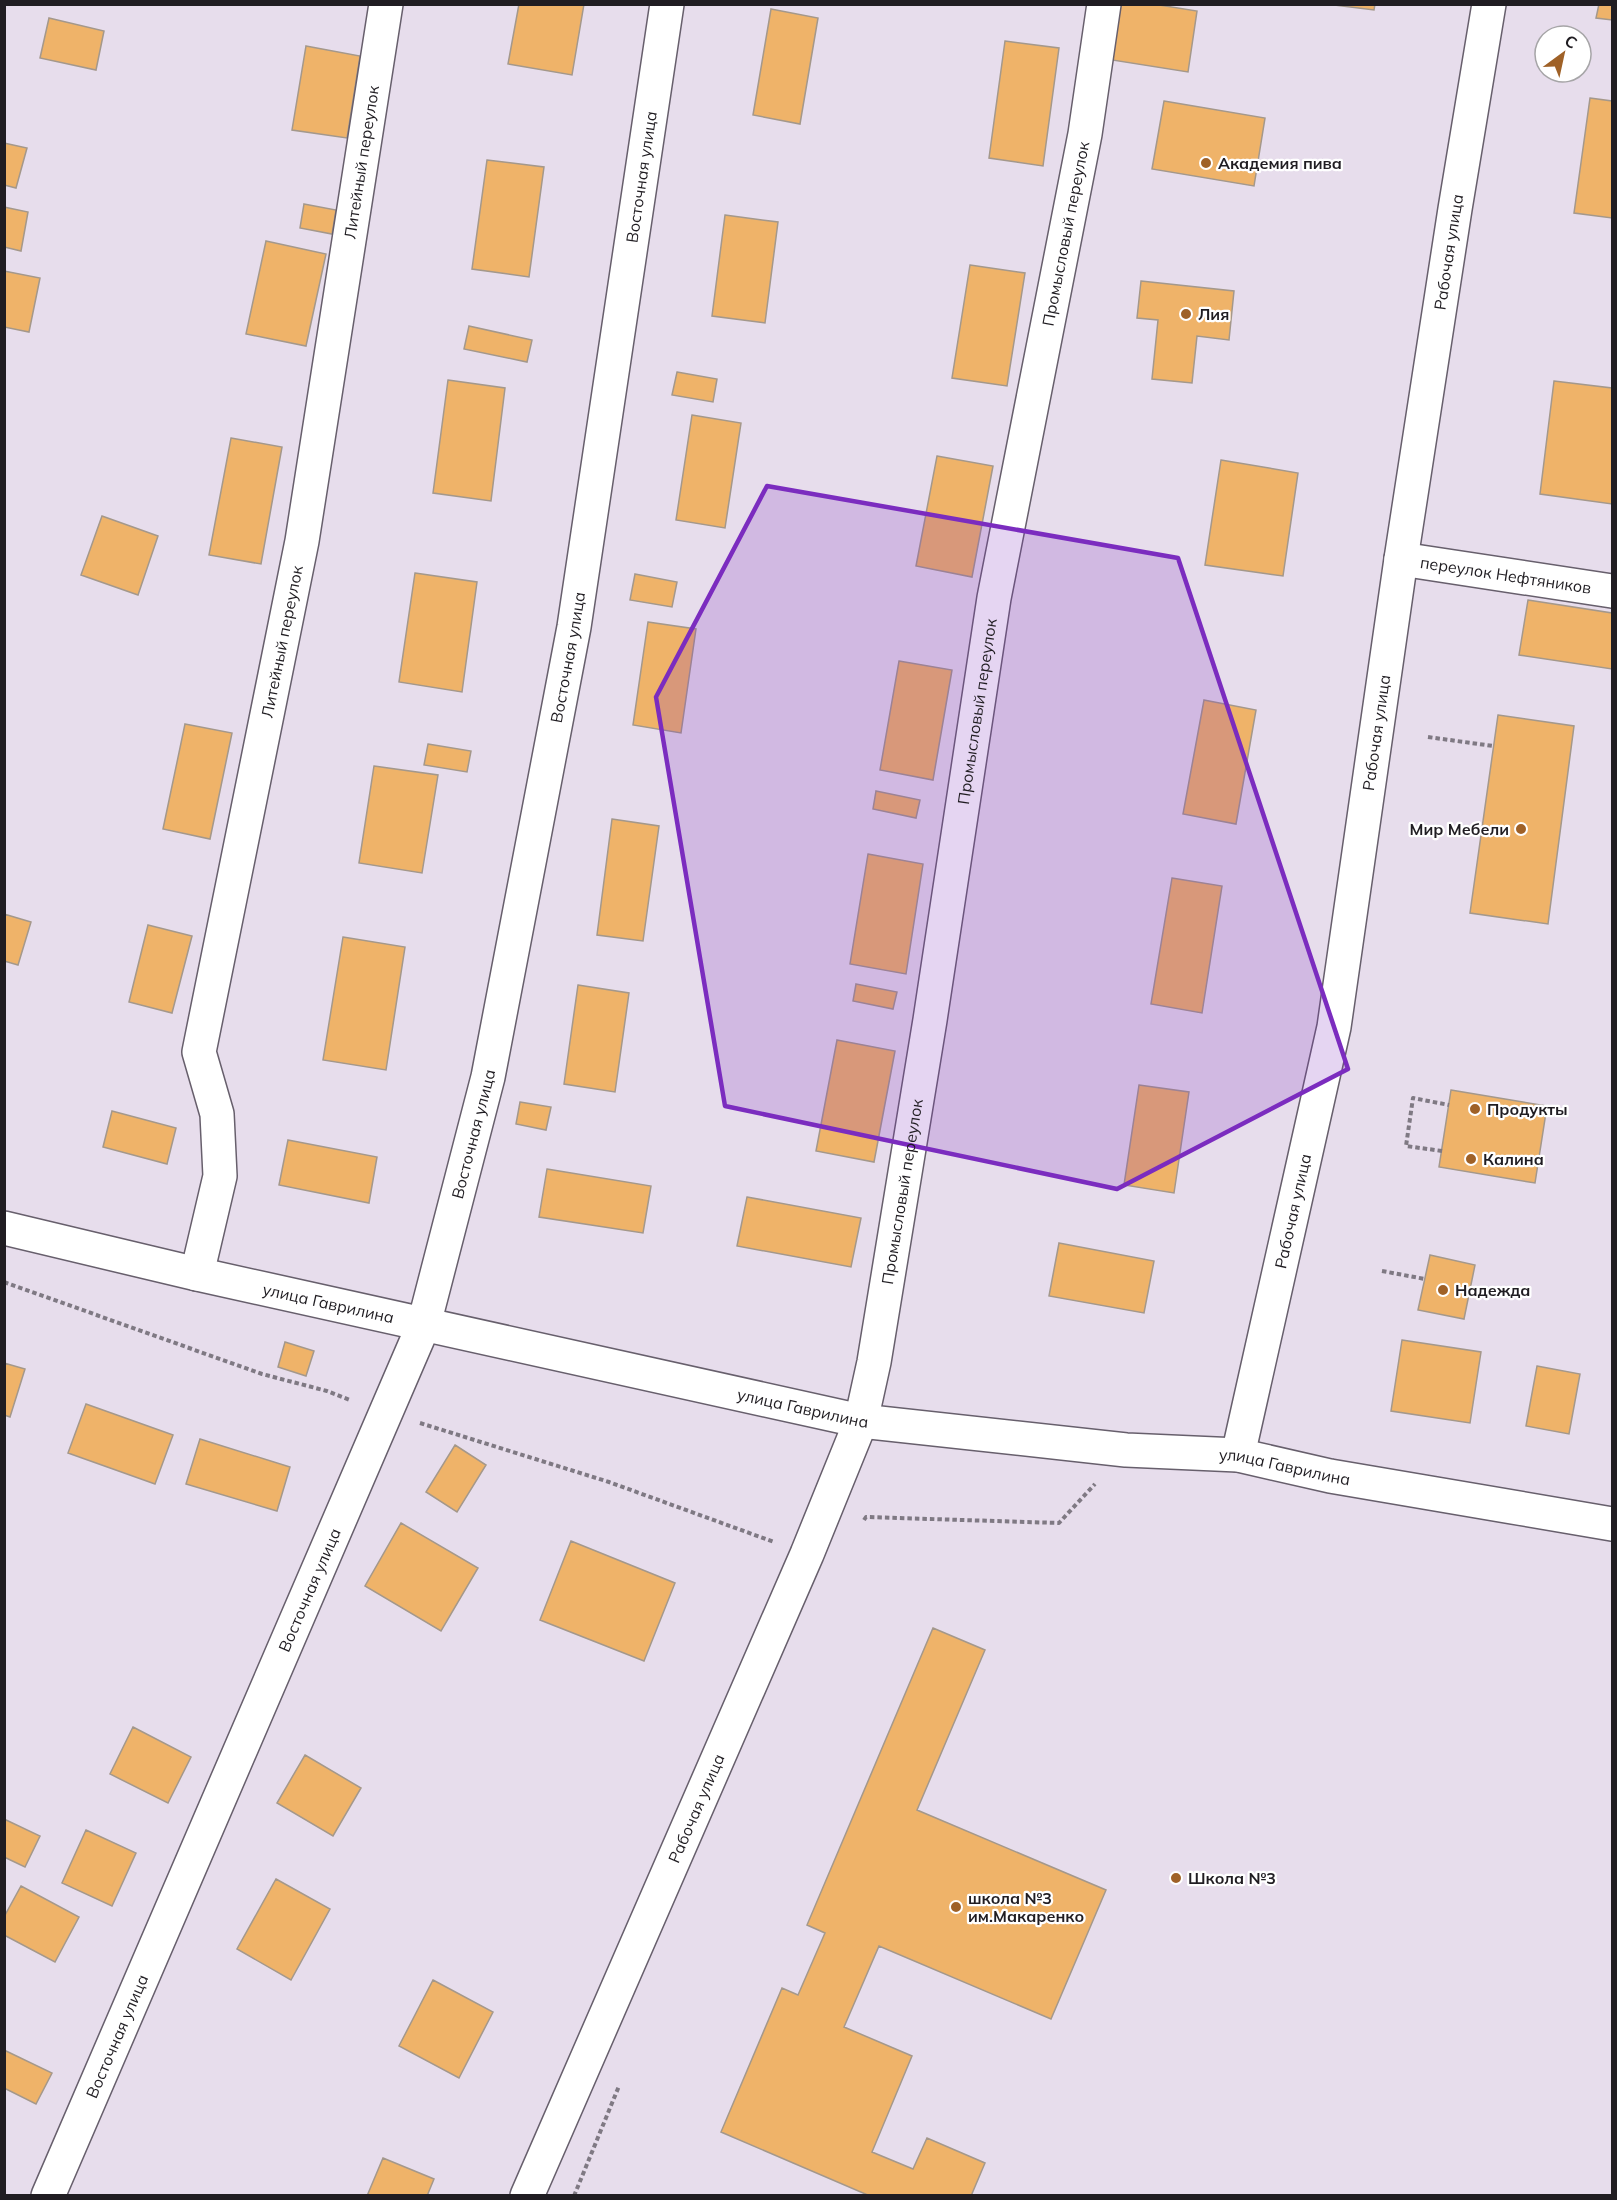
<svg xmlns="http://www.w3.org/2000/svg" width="1617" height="2200" font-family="Mulish,sans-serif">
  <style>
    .building { fill: #efb369; stroke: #a4988b; stroke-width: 1.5 }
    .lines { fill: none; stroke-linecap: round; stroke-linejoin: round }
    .minor-casing { stroke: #675f6c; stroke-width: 36 }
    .path { stroke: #7f7983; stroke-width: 4; stroke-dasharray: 4.5 3; stroke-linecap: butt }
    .minor { stroke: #fff; stroke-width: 33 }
    .marked { fill: #7b2cbf; fill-opacity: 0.2; stroke: #7b2cbf; stroke-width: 4.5; stroke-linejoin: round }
    .poi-dot { fill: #9f6127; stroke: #fff; stroke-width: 2 }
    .labels { text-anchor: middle; stroke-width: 4.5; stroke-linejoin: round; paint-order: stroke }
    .street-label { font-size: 16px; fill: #201d22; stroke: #fff }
    .poi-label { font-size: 16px; font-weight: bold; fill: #201d22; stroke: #fff; text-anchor: start }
  </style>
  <rect width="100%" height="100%" fill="#e7ddec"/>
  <path class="building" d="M519 4H584L572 75 508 64Z
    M1121 4H1153L1197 11 1188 72 1112 60Z
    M1326 4H1375L1374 10Z
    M1599 4H1612V20L1596 18Z
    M771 9 818 18 800 124 753 115Z
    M49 18 104 31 96 70 40 58Z
    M1005 41 1059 48 1043 166 989 158Z
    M306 46 360 56 347 138 292 130Z
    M1590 98 1612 101V218L1574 213Z
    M1164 101 1265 118 1254 186 1152 169Z
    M4 143 27 148 16 188 4 185Z
    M487 160 544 167 529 277 472 269Z
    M304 204 336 210 332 234 300 228Z
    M4 207 28 212 21 251 4 247Z
    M725 215 778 222 765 323 712 316Z
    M266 241 326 254 306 346 246 334Z
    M970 265 1025 273 1007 386 952 378Z
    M4 271 40 278 29 332 4 327Z
    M1141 281 1234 291 1229 340 1197 336 1192 383 1152 379 1158 320 1137 318Z
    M469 326 532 340 527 362 464 349Z
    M677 372 717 379 713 402 672 395Z
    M448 380 505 388 491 501 433 493Z
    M1554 381 1612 388V504L1540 494Z
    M692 415 741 423 725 528 676 520Z
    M231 438 282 447 261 564 209 555Z
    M937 456 993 466 972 577 916 566Z
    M1221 460 1298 473 1283 576 1205 565Z
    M102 516 158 536 138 595 81 575Z
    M415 573 477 582 462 692 399 682Z
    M635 574 677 582 672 607 630 600Z
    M1528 600 1612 613V669L1519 655Z
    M648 622 696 629 681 733 633 725Z
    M899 661 952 670 933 780 880 770Z
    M1204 700 1256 710 1236 824 1183 814Z
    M1498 715 1574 726 1548 924 1470 913Z
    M185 724 232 733 210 839 163 829Z
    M428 744 471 751 467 772 424 765Z
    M374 766 438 775 422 873 359 863Z
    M876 791 920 800 916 818 873 809Z
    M612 819 659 826 643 941 597 935Z
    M868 854 923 864 906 974 850 964Z
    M1172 878 1222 886 1202 1013 1151 1004Z
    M4 914 31 922 18 965 4 961Z
    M148 925 192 936 172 1013 129 1002Z
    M343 937 405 947 386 1070 323 1060Z
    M856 984 897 992 893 1009 853 1001Z
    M578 985 629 993 615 1092 564 1084Z
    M837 1040 895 1051 874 1162 816 1151Z
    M1139 1085 1189 1092 1174 1193 1124 1185Z
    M1451 1090 1547 1106 1535 1183 1439 1167Z
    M520 1102 551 1107 546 1130 516 1124Z
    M112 1111 176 1128 167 1164 103 1147Z
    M288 1140 377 1157 369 1203 279 1185Z
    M547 1169 651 1186 643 1233 539 1217Z
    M747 1197 861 1218 851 1267 737 1246Z
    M1059 1243 1154 1261 1144 1313 1049 1296Z
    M1430 1255 1475 1265 1464 1319 1418 1310Z
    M1402 1340 1481 1352 1470 1423 1391 1411Z
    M285 1342 314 1351 306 1376 278 1367Z
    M4 1363 25 1369 10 1417 4 1415Z
    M1537 1366 1580 1374 1569 1434 1526 1426Z
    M86 1404 173 1435 155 1484 68 1453Z
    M200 1439 290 1467 277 1511 186 1484Z
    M455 1445 486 1465 457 1512 426 1492Z
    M401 1523 478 1568 441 1631 365 1586Z
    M571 1541 675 1583 644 1661 540 1620Z
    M933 1628 985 1650 917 1810 1106 1890 1051 2019 879 1946 844 2027 912 2056 872 2152 913 2169 927 2138 985 2163 971 2196H870L721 2132 782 1988 798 1995 825 1933 807 1925Z
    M133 1727 191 1757 168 1803 110 1774Z
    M305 1755 361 1788 333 1836 277 1803Z
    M4 1819 40 1836 25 1867 4 1857Z
    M86 1830 136 1853 112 1906 62 1883Z
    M276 1879 330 1909 291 1980 237 1949Z
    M21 1886 79 1917 55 1962 4 1935V1917Z
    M433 1980 493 2012 459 2078 399 2046Z
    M4 2050 52 2073 36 2104 4 2088Z
    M383 2158 434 2179 427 2196H367Z"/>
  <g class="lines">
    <defs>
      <g id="minor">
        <path id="s1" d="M1401 559 1612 591"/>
        <path id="s2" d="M4 1228 197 1274 861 1421 1126 1450 1238 1455 1330 1476 1612 1524"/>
        <path id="s3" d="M197 1274 220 1176 217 1114 199 1052 302 541 386 4"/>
        <path id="s4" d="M1238 1455 1334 1027 1401 559 1455 209 1489 4"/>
        <path id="s5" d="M48 2196 424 1324 488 1077 574 627 667 4"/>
        <path id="s6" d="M527 2196 807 1554 861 1421 874 1362 930 1020 994 598 1085 134 1104 4"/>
      </g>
    </defs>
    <use href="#minor" class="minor-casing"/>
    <path class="path" d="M1428 737 1493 746
      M1442 1151 1406 1146 1413 1098 1449 1105
      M1382 1271 1425 1279
      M4 1282 262 1374 327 1391 350 1400
      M420 1423 609 1482 774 1542
      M864 1520 866 1517 1059 1523 1095 1484
      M574 2196 619 2086"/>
    <use href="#minor" class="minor"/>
  </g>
  <path class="marked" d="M767 486 1178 558 1348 1069 1117 1189 725 1106 656 697Z"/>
  <g class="poi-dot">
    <circle cx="1206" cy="163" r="6"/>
    <circle cx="1186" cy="314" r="6"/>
    <circle cx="1521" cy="829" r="6"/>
    <circle cx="1475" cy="1109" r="6"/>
    <circle cx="1471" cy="1159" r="6"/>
    <circle cx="1443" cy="1290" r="6"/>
    <circle cx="1176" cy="1878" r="6"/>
    <circle cx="956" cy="1907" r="6"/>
  </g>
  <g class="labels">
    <g class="street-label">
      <text dy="6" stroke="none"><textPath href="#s3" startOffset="1132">Литейный переулок</textPath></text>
      <text dy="6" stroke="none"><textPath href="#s5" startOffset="2118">Восточная улица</textPath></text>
      <text dy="6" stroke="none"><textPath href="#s6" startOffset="2049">Промысловый переулок</textPath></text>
      <text dy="6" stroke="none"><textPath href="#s4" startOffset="1222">Рабочая улица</textPath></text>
      <text dy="6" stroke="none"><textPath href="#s1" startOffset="106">переулок Нефтяников</textPath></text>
      <text dy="6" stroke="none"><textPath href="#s3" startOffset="646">Литейный переулок</textPath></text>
      <text dy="6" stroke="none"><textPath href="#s5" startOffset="1632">Восточная улица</textPath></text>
      <text dy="6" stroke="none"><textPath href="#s6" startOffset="1563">Промысловый переулок</textPath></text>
      <text dy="6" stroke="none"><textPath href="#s4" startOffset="736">Рабочая улица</textPath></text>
      <text dy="6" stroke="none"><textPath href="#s5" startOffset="1146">Восточная улица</textPath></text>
      <text dy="6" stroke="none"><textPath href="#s6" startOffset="1077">Промысловый переулок</textPath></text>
      <text dy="6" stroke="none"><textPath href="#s4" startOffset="250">Рабочая улица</textPath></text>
      <text dy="6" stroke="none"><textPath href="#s2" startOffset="333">улица Гаврилина</textPath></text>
      <text dy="6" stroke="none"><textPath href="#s2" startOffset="819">улица Гаврилина</textPath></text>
      <text dy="6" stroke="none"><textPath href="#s2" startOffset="1305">улица Гаврилина</textPath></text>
      <text dy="6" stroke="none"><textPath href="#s5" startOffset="660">Восточная улица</textPath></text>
      <text dy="6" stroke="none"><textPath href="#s6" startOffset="423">Рабочая улица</textPath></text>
      <text dy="6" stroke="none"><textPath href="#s5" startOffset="174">Восточная улица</textPath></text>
    </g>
    <g class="poi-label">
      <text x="1218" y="169">Академия пива</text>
      <text x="1198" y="320">Лия</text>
      <text x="1509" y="835" text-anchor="end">Мир Мебели</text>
      <text x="1487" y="1115">Продукты</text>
      <text x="1483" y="1165">Калина</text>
      <text x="1455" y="1296">Надежда</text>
      <text x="1188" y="1884">Школа №3</text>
      <text x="968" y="1904">школа №3<tspan x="968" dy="18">им.Макаренко</tspan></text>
    </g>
  </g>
  <rect width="1617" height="2200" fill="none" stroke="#201d22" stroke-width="12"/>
  <g transform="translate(1563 54) rotate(33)"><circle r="28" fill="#ffffff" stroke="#a6a5a7" stroke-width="1.5"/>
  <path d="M0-4.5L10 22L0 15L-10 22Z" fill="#9f6127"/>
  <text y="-9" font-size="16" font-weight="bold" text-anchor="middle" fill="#201d22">С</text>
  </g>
</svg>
